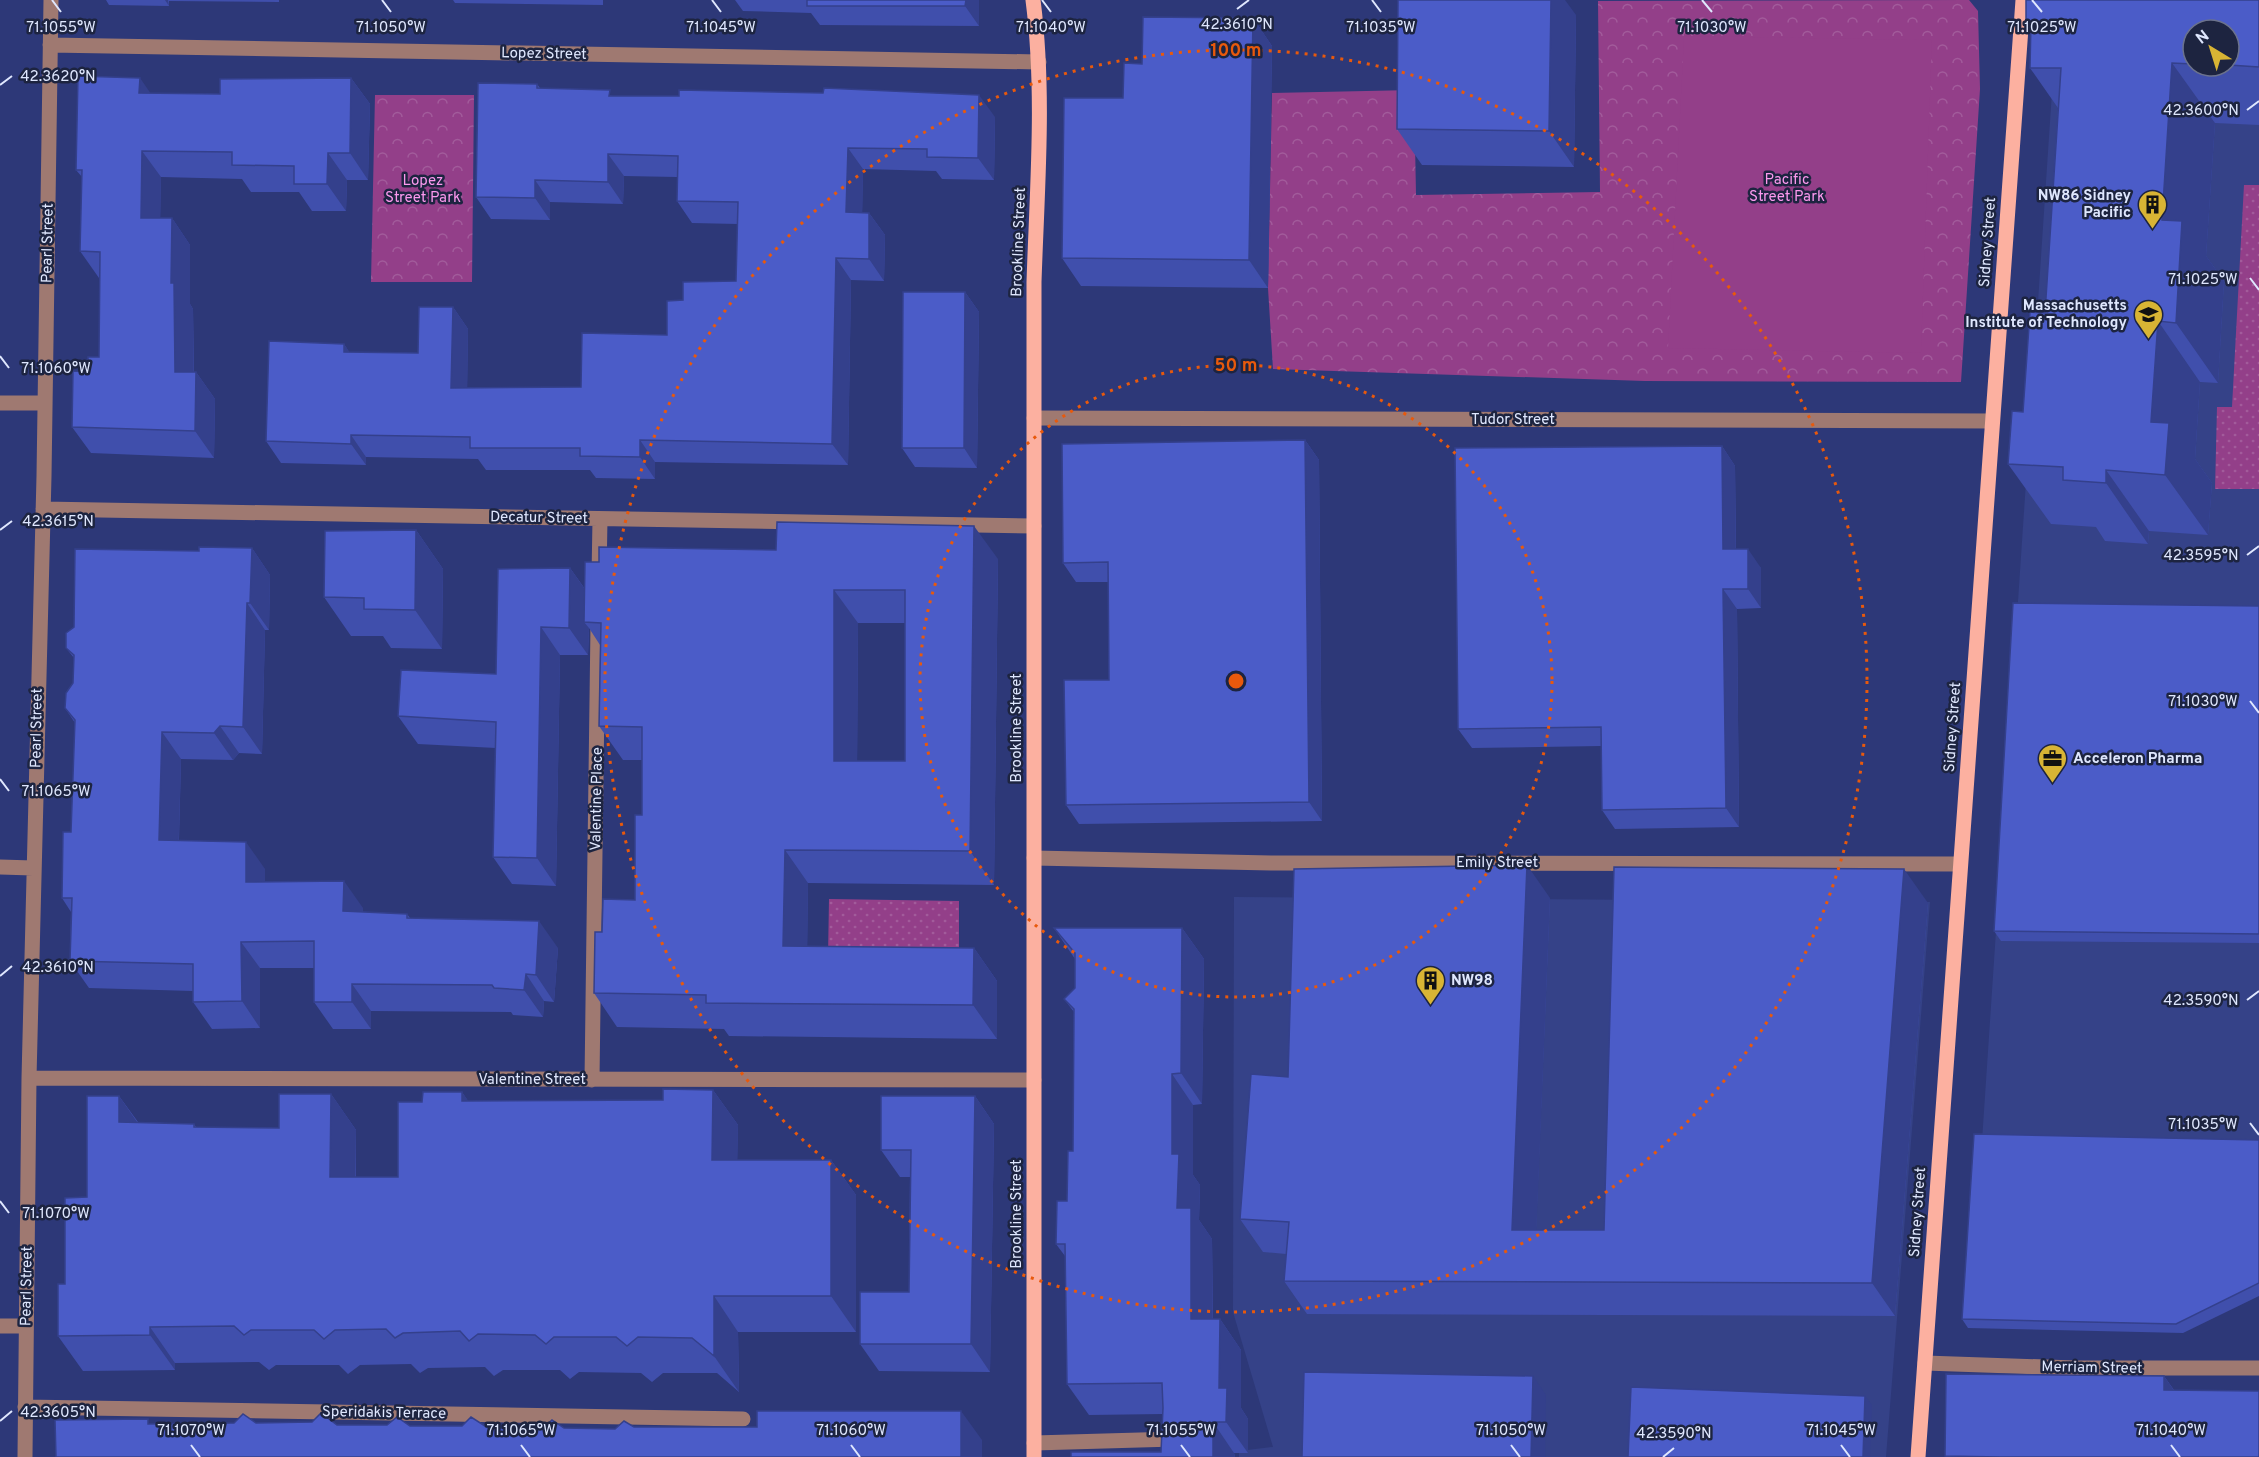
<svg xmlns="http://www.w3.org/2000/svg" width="2259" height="1457" font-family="Overpass,sans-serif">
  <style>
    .built { fill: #354288; fill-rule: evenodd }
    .grass { fill: url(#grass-dots) }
    .park { fill: url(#park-crowns) }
    .pitch { fill: #933f89 }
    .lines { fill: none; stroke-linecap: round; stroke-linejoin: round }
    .minor { stroke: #9f7971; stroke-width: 15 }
    .major { stroke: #fcb0a0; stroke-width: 15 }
    .wall { fill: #404fac; fill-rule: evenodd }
    .shaded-wall { fill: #34408c }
    .building { fill: #4b5cc8; stroke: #34408c; stroke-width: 1.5; fill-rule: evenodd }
    .ticks { fill: none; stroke: #dfe7fe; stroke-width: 2 }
    .ring { fill: none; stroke: #e8590c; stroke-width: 3; stroke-dasharray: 3 6 }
    .labels { text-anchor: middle; stroke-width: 5; stroke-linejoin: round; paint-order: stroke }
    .street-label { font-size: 15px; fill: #dfe7fe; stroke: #1d2440 }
    .park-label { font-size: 15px; fill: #fc99ee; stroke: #1d2440 }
    .poi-label { font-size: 15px; font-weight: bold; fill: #dfe7fe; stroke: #1d2440; text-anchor: end }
    .ticks-label { font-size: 15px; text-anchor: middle; fill: #dfe7fe; stroke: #1d2440; stroke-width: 5; stroke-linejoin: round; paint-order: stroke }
    .centre { fill: #e8590c; stroke: #1d2440; stroke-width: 3 }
    .ring-label { font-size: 18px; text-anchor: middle; font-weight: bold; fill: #e8590c; stroke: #1d2440; stroke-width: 5; stroke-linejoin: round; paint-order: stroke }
  </style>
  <defs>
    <pattern id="grass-dots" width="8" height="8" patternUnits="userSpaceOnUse" patternTransform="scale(1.5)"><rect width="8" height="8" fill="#933f89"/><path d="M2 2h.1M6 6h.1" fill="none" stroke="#a25b9b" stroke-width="1.8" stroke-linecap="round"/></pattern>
    <pattern id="park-crowns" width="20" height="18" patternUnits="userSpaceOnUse" patternTransform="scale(1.5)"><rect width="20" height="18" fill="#933f89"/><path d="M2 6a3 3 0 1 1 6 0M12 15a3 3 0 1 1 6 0" fill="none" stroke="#a25b9b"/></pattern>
  </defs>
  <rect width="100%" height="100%" fill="#2d3878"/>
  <path class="built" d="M2058 2 2259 3V1156L1982 1141ZM2193 30H2229V66H2193Z
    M1234 897 1930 902 1886 1457H1239V1451L1273 1447 1233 1312Z"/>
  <path class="grass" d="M2244 185H2259V489H2215L2217 407H2232Z
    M829 899 959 901V958L828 957Z"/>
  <path class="park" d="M1969 0 1978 11 1980 89 1961 382 1645 381 1273 369 1268 288 1272 93 1414 90 1416 195 1600 192 1598 1Z
    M375 95H474L472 282H371Z"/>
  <path class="pitch" d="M1684 36 1932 40 1921 353 1668 348Z"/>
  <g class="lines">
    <path class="minor" d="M50 45 1039 62
      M0 403H44
      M1034 418 1992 421
      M43 509 1034 526
      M599 576 600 519
      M1034 858 1271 863 1960 864
      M0 867 33 868
      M29 1078 1034 1080
      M592 1080 598 624
      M0 1326H25
      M1925 1363 2075 1368H2259
      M25 1407 743 1419
      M1034 1443 1175 1439
      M25 1457 29 1078 44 476 51 0"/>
    <path class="major" d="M1033 0C1045 93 1037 189 1034 282V1457
      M1918 1457 2023 0"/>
  </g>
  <path class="wall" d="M106 0H279V2L169 1V6L109 5Z
    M453 0H603V5L455 3Z
    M735 0H979V26L820 25 811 13 743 11Z
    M2259 0V125L2215 123 2206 256 2224 281 2218 383 2200 382 2195 459 2212 483 2208 535 2149 531 2148 544 2105 541 2096 527 2051 524 2008 464 2023 412 2045 313 2058 108 2030 68 2031 28 2026 21ZM2193 30H2229V66H2193Z
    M1576 15 1574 167 1422 165 1397 129Z
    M1253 18 1272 46 1268 288 1081 286 1062 258 1123 98 1142 64Z
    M351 78 370 104 368 180H347L346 211H312L299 192H251L242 179 161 177 160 218H172L190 245V304L193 309 194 372H196L215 399 214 458 91 453 72 427 88 372 99 357 100 278H99L80 251 82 177 76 170 151 93 220 94Z
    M537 84 540 88 614 96 995 117 994 180 942 179 936 171 863 169 862 212 869 213 885 235 884 281 851 280 848 465 655 462V479L596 478 590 470H486L478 459 366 457V465L281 463 266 441 344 344 349 352 418 353 453 307 468 329 467 388 581 387 667 335 683 300 736 281 738 224 692 223 677 201V177L624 176 623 204 550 202V220L491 219 476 197Z
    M965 292 979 312 977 468 915 467 902 448Z
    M1305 440 1319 460 1322 821 1079 824 1066 805 1109 680 1108 582H1076L1063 563Z
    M1722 446 1735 466 1736 549 1761 568V608L1737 609 1739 827 1615 829 1602 810 1601 746 1472 748 1458 729Z
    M416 530 443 569 442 649 391 648 383 636H351L324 597Z
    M252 548 270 575 269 630H265L262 754 239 753 233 760 181 759 179 840 265 869V882L363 908V912L407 914 410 918 558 948 554 1002 544 1001 543 1017 513 1015 511 1012 371 1011V1029H333L314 1002V968H260V1028L212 1029 193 1002V991L89 988 70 961 71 912 62 898 71 832 75 723 65 708 73 683 74 658 66 648 199 551Z
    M998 559 994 885 808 883 807 947 974 948 997 981V1039L729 1036 724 1029 617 1027 594 993 602 932 635 900 642 815V760H623L599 726 600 645 589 628 588 655H560L556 886 512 884 493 857 496 748 418 744 398 716 496 674 570 568 585 589ZM858 623H905V761H857Z
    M2259 606V943L2001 941 1994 931Z
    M1550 898 1536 1230H1604L1928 903 1895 1316 1307 1314 1284 1281 1286 1254 1263 1252 1240 1219 1288 1077Z
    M1054 928H1182L1204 959 1202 1104 1193 1105V1175L1200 1185 1199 1220 1212 1239 1213 1319H1220L1241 1350V1408L1248 1419V1453H1234L1235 1457H1071L1161 1452 1163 1414 1089 1415 1067 1384 1065 1256 1056 1244 1067 1201 1073 1151 1074 1012 1064 999 1075 988V959Z
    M713 1090 738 1125 737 1160H831L856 1195V1332H738L739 1392 717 1373H663L652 1382 641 1373 579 1372 570 1379 560 1370H503L494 1376 485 1367 428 1368 420 1373 411 1364 360 1365 348 1374 339 1365H276L269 1370 259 1362 175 1363V1370L83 1371 58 1336 65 1284 87 1197 119 1096 138 1122 194 1124 196 1127 279 1128 331 1094 356 1130V1177H398L422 1102 462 1092 468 1101 663 1100Z
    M975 1096 994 1124 990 1372 879 1371 860 1344 909 1292 910 1177H900L881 1150Z
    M2259 1140V1296L2183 1333 1968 1328 1962 1319Z
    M2164 1376 2174 1390 2259 1457H1946L1945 1456Z"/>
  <path class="shaded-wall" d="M165 0H168L169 6Z
    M966 0H979V26L965 6Z
    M1551 0H1565L1576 15 1574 167 1549 131Z
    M1253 18 1272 46 1268 288 1249 260Z
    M2172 63 2215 123 2206 256 2224 281 2218 383 2176 323 2162 220Z
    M140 78 158 104 139 93Z
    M351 78 370 104 368 180 350 153Z
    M979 95 995 117 994 180 978 158Z
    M848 148 863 169 862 234 846 212Z
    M142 151 161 177 160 244 141 218Z
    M328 153 347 180 346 211 327 184Z
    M608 154 624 176 623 204 608 182Z
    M535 180 550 202V220L535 198Z
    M869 213 885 235 884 281 869 259Z
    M172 218 190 245V304L193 309 194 398 175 372 171 283Z
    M836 258 851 280 848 465 832 444Z
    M965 292 979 312 977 468 964 448Z
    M453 307 468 329 467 410 451 388Z
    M2158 321 2200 382 2195 459 2212 483 2208 535 2165 475 2151 422Z
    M344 344 359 366 344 352Z
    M196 372 215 399 214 458 195 431Z
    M351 435 366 457V465L351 444Z
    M640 440 655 462V479L640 457Z
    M1305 440 1319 460 1322 821 1309 802Z
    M1722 446 1735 466 1736 568 1723 549Z
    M2106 470 2149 531 2148 544 2106 483Z
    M974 526 998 559 994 885 970 851Z
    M416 530 443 569 442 649 415 610Z
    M252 548 270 575 269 630 250 603Z
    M1748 549 1761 568V608L1748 589Z
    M570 568 589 595 584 622 589 628 588 655 569 628Z
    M1723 589 1737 609 1739 827 1726 808Z
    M834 590 858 623 857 794 834 761Z
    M247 603 265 630 262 754 243 727Z
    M541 627 560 655 556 886 537 858Z
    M220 726 239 753 233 760 214 733Z
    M162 732 181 759 178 867 159 840Z
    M246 842 265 869V909L246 882Z
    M785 850 808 883 807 980 783 946Z
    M1527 865 1550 898 1535 1263 1512 1230Z
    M1904 869 1928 903 1895 1316 1872 1283Z
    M344 881 363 908 362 937 343 911Z
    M539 921 558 948 554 1002 536 975Z
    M1182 928 1204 959 1202 1104 1181 1073Z
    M241 942 260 968V1028L242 1001Z
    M974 948 997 981V1039L973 1005Z
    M526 974 544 1001 543 1017 524 990Z
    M352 984 371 1011V1029L352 1002Z
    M1172 1074 1193 1105V1175L1200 1185 1199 1220 1212 1239 1213 1350 1191 1319 1177 1208 1172 1154Z
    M713 1090 738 1125 737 1195 712 1160Z
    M462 1092 487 1128 462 1101Z
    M331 1094 356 1130 355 1212 330 1177Z
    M119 1096 144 1132 119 1122Z
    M975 1096 994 1124 990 1372 971 1344Z
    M831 1160 856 1195V1332L831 1296Z
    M714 1296 738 1332 739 1392 714 1356Z
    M1220 1319 1241 1350V1408L1248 1419V1453L1226 1422 1219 1388Z
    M150 1327 175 1363V1370L150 1335Z
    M1533 1376 1546 1395 1545 1457H1531Z
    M2164 1376 2186 1408 2164 1390Z
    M1865 1396 1872 1405 1870 1457H1863Z
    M961 1411 982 1440V1457H961Z
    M1213 1422 1234 1453 1235 1457H1213Z"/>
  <path class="building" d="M807 0H966L965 6H807Z
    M1398 0H1551L1549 131 1397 129Z
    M2026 0H2259V67L2229 65V30H2193V64L2172 63 2162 220 2182 221 2176 323 2158 321 2151 422 2169 423 2165 475 2106 470V483L2063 480V467L2008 464 2012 411 2023 412 2030 312 2045 313 2061 68H2030L2031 21H2026Z
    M1143 17 1253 18 1249 260 1062 258 1064 98H1123L1124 63 1142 64Z
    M78 76 140 78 139 93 220 94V79L351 78 350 153H328L327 184H294V166L232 165V152L142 151 141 218H172L171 283H174L175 372H196L195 431 72 427 73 371 88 372V357H99L100 252 80 251 82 170H76Z
    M478 83 537 84V88L610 90 609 96H679V90L823 93 824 88 979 95 978 158 927 157V149L848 148 846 212 869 213V259L836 258 832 444 640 440V457L580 456V448H470V437L351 435V444L266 441 269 341 344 344V352L418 353 419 307H453L451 388 581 387 582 333 667 335V301L683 300V282L736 281 738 202 677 201 678 156 608 154V182L535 180V198L476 197Z
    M903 292H965L964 448H902Z
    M1305 440 1309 802 1066 805 1064 680H1109L1108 562 1063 563 1062 444Z
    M1722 446 1723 549H1748V589H1723L1726 808 1602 810 1601 727 1458 729 1455 448Z
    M777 522 974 526 970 851 785 850 783 946 974 948 973 1005 706 1003V995L594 993 595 932H602L603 899 635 900V815H642V727L599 726 601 623 584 622 585 562H599V547L776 550ZM834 590H905V761H834Z
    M416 530 415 610 364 609V598L324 597 325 531Z
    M199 547 252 548 250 603H247L243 727 220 726 214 733 162 732 159 840 246 842V882L344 881 343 911 407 914V918L539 921 536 975 526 974 524 990 494 988 492 985 352 984V1002H314V941L241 942 242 1001 193 1002V964L70 961 72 898H62L63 832H71L75 720 65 708 66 693 73 683 74 655 66 648V633L74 627 75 549 199 551Z
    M570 568 569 628 541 627 537 858 493 857 496 722 398 716 401 670 496 674 498 569Z
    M2013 603 2259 606V934L1994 931Z
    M1527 865 1512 1230H1604L1614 867 1904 869 1872 1283 1284 1281 1289 1222 1240 1219 1251 1074 1288 1077 1294 869Z
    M1054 928H1182L1181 1073 1172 1074V1154H1179L1177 1208H1191V1319H1220L1219 1388H1227L1226 1422H1213V1457H1071V1452H1161L1163 1408 1162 1383 1067 1384 1065 1244H1056L1057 1201H1067L1068 1151H1073L1074 1009 1064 999 1075 988V953Z
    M663 1089 713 1090 712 1160H831V1296H714V1356L692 1338 638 1337 627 1346 616 1337H554L546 1344 535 1335 478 1334 469 1341 460 1331 403 1333 395 1338 386 1329 335 1330 324 1339 314 1330H251L244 1335 234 1326 150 1327V1335L58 1336V1284H65V1198L87 1197V1096H119V1122L194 1124V1127L279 1128V1094H331L330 1177H398V1102H422L423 1092H462V1101L663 1100Z
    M881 1096H975L971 1344H860V1292H909L911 1150H881Z
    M1974 1134 2259 1140V1283L2176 1324 1962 1319Z
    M1304 1372 1533 1376 1531 1457H1302Z
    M1946 1374 2164 1376V1390L2259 1391V1457H2000L1945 1456Z
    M1631 1387 1865 1396 1863 1457H1628Z
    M757 1411H961V1457H56L55 1420 148 1419V1424L234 1423 243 1414 256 1423 312 1422 321 1413 337 1425H387L397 1417 410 1426H462L471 1417 488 1428 542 1429 552 1420 564 1428 615 1429 624 1421 634 1427H757Z"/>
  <path class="ticks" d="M52 0 61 12M382 0 391 12M712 0 721 12M1042 0 1051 12M1372 0 1381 12M1702 0 1712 12M2032 0 2042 12M1237 9 1249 0M0 85 12 76M2247 110 2259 101M2250 278 2259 290M0 356 9 368M0 530 12 521M2247 555 2259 546M2250 701 2259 713M0 779 9 791M0 976 12 966M2247 1000 2259 991M2250 1123 2259 1135M0 1201 9 1213M0 1421 12 1411M191 1445 200 1457M521 1445 530 1457M851 1445 860 1457M1181 1445 1190 1457M1511 1445 1520 1457M1841 1445 1850 1457M2171 1445 2180 1457M1663 1457 1674 1448"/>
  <g class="ring">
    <circle cx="1236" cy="681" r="316"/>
    <circle cx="1236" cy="681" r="631"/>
  </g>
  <defs>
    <symbol id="building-pin" viewBox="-11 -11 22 30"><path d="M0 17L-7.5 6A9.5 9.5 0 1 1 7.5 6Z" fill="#d8b434" stroke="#1d2440"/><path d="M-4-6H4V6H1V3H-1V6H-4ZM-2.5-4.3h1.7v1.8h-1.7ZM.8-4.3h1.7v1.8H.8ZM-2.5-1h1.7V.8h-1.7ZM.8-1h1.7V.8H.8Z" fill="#111"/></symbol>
    <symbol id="university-pin" viewBox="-11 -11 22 30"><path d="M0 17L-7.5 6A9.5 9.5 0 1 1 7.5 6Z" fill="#d8b434" stroke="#1d2440"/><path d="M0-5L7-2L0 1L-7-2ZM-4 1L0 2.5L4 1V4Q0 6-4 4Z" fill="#111"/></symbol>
    <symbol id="office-pin" viewBox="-11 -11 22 30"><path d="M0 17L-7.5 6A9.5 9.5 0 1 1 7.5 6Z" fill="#d8b434" stroke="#1d2440"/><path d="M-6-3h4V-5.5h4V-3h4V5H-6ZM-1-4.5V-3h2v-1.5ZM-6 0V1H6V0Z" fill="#111"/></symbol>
  </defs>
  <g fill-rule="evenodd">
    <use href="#building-pin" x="2136" y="188" width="33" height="45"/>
    <use href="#university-pin" x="2132" y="298" width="33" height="45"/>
    <use href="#office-pin" x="2036" y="742" width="33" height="45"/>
    <use href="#building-pin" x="1414" y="964" width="33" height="45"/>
  </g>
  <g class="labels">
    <g class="street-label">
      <text transform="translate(544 53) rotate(1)" y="5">Lopez Street</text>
      <text transform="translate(1018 242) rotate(-88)" y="5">Brookline Street</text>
      <text transform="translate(1987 242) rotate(-86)" y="5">Sidney Street</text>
      <text transform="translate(47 243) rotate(-89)" y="5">Pearl Street</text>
      <text x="1513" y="424">Tudor Street</text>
      <text transform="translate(539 517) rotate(1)" y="5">Decatur Street</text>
      <text transform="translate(1952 727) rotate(-86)" y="5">Sidney Street</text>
      <text transform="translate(36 728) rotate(-89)" y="5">Pearl Street</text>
      <text transform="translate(1016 728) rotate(-90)" y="5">Brookline Street</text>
      <text transform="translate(596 799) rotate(-89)" y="5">Valentine Place</text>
      <text x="1497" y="867">Emily Street</text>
      <text x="532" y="1084">Valentine Street</text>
      <text transform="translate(1917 1212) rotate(-86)" y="5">Sidney Street</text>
      <text transform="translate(1016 1214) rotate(-90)" y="5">Brookline Street</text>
      <text transform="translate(26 1286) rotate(-89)" y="5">Pearl Street</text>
      <text transform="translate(2092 1367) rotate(1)" y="5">Merriam Street</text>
      <text transform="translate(384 1412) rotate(1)" y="5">Speridakis Terrace</text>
    </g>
    <g class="park-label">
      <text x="1787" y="184">Pacific<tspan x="1787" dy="17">Street Park</tspan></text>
      <text x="423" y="185">Lopez<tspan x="423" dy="17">Street Park</tspan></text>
    </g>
    <g class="poi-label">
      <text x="2131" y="200">NW86 Sidney<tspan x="2131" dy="17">Pacific</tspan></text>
      <text x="2127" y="310">Massachusetts<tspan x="2127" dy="17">Institute of Technology</tspan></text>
      <text x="2073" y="763" text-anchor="start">Acceleron Pharma</text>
      <text x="1451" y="985" text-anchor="start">NW98</text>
    </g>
  </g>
  <g class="ticks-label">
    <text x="1237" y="29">42.3610°N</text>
    <text x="1051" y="32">71.1040°W</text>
    <text x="61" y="32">71.1055°W</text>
    <text x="391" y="32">71.1050°W</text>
    <text x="721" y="32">71.1045°W</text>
    <text x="1381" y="32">71.1035°W</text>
    <text x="1712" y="32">71.1030°W</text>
    <text x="2042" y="32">71.1025°W</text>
    <text x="58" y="81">42.3620°N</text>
    <text x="2201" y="115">42.3600°N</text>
    <text x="2203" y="284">71.1025°W</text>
    <text x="56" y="373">71.1060°W</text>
    <text x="58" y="526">42.3615°N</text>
    <text x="2201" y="560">42.3595°N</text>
    <text x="2203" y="706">71.1030°W</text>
    <text x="56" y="796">71.1065°W</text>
    <text x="58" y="972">42.3610°N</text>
    <text x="2201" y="1005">42.3590°N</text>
    <text x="2203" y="1129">71.1035°W</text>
    <text x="56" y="1218">71.1070°W</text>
    <text x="58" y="1417">42.3605°N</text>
    <text x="191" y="1435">71.1070°W</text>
    <text x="521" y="1435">71.1065°W</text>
    <text x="851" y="1435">71.1060°W</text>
    <text x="1181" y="1435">71.1055°W</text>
    <text x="1511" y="1435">71.1050°W</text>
    <text x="1841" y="1435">71.1045°W</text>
    <text x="2171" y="1435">71.1040°W</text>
    <text x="1674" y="1438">42.3590°N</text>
  </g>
  <circle cx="1236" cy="681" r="9" class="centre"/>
  <g class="ring-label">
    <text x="1236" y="56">100 m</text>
    <text x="1236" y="371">50 m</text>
  </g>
  <g transform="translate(2211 48) rotate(322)"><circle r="28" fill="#1d2440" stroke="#6b728c" stroke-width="1.5"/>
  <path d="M0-4.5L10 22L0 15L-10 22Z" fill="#d8b434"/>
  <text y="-9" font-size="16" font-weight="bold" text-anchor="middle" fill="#dfe7fe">N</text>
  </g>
</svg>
